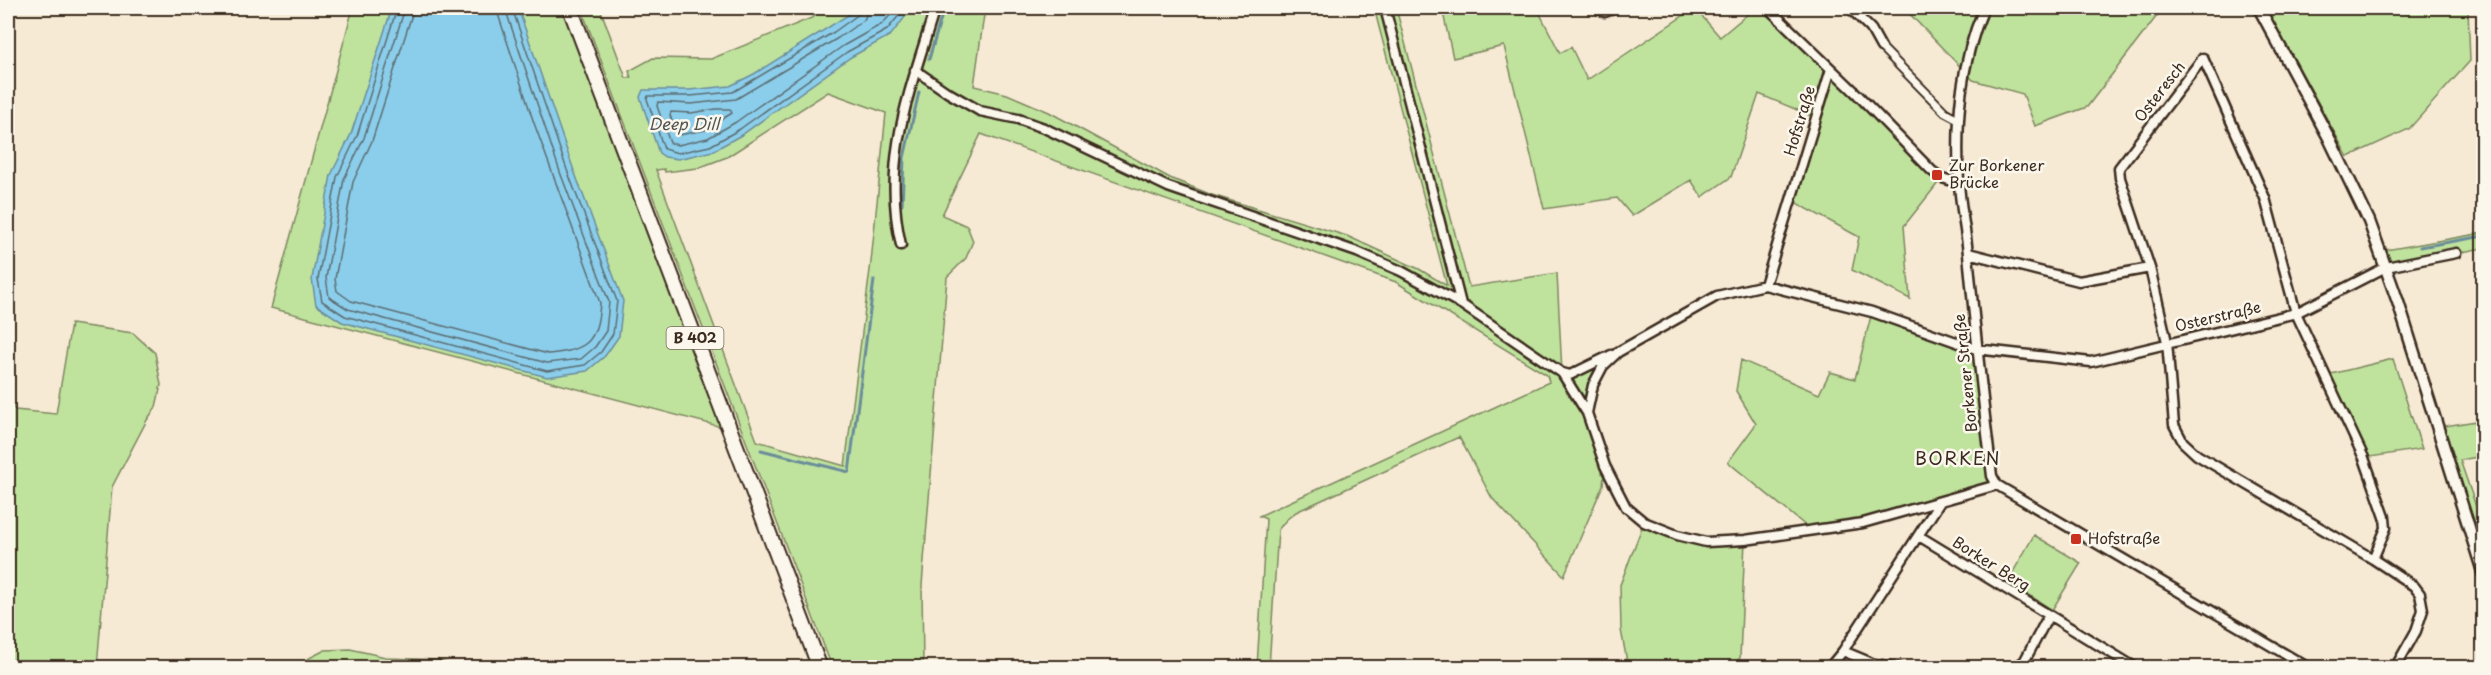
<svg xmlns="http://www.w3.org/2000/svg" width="2491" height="675" font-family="'Playpen Sans',sans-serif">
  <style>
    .green { fill: #bfe39d; stroke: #7d865e; stroke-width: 1.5; fill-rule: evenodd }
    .water { fill: #8bceec; stroke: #6b8c9a; stroke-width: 1.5 }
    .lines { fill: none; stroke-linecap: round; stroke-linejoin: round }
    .shore { stroke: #5b6c70; stroke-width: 1.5 }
    .stream { stroke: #6b8c9a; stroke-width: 3 }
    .pedestrian-casing { stroke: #3b2a1e; stroke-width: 11 }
    .minor-casing { stroke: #3b2a1e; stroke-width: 13 }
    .tertiary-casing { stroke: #3b2a1e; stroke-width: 15 }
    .primary-casing { stroke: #3b2a1e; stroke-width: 18 }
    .pedestrian { stroke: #fbf7ec; stroke-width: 7 }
    .minor { stroke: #fbf7ec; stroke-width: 8 }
    .tertiary { stroke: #fbf7ec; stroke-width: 10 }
    .primary { stroke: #fbf7ec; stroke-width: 14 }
    .poi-dot { fill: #c8321e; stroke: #fbf7ec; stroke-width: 2 }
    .labels { text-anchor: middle; stroke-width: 5; stroke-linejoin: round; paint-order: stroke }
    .shield { fill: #fbf7ec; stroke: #75685c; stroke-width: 1.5 }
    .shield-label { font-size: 14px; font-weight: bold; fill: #3b2a1e }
    .street-label { font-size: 15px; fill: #3b2a1e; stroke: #fbf7ec }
    .poi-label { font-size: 15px; fill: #3b2a1e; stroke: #fbf7ec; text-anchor: start }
    .water-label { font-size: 16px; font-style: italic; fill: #4f5352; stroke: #fbf7ec }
    .quarter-label { font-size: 18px; letter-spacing: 1.5px; fill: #3b2a1e; stroke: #fbf7ec }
  </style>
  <rect width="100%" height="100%" fill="#f6ead5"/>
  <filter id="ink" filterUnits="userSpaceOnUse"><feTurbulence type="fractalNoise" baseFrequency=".0167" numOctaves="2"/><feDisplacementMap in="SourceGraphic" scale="12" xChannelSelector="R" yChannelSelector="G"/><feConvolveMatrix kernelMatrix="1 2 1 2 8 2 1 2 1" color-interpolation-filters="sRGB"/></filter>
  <g filter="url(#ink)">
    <path class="green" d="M353 8H571L729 429 271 308Z
      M581 8H600L626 78H631L629 71 653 58 711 59 814 17 817 8H985L974 86 1007 94 1049 112 1170 178 1212 195 1347 236 1419 269 1447 286 1374 8H1396L1469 287 1557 273 1562 373 1570 374 1618 352 1603 366 1587 413 1605 466 1603 485 1564 576 1492 498 1459 437 1296 512 1286 520 1278 530 1269 667H1257L1266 519 1259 516 1549 382 1547 375 1396 282 981 134 942 215 967 226 973 241 966 258 947 277 922 585 923 667H832ZM828 92 886 113 871 262 845 466 757 441 656 170 664 169 665 172 698 168 727 157Z
      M1442 8H1537L1560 53 1571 47 1587 80 1695 8 1720 37 1755 8H1768L1942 178 1904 226 1910 299 1852 270 1859 237 1791 200 1814 117 1759 94 1731 177 1702 197 1691 180 1632 216 1617 198 1544 209 1504 46 1453 58Z
      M1904 8H2163L2087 107 2035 126 2023 94 1973 80Z
      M2266 8H2468L2470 61 2409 129 2348 157Z
      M2483 233V248L2386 267 2380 251Z
      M1872 312 1976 349 1997 485 1900 515 1812 531 1728 462 1756 424 1736 391 1741 360 1819 394 1830 372 1855 379Z
      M71 324 133 333 155 353 161 385 156 407 147 420 112 487 97 667H8V395L15 410 56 414Z
      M2393 359 2422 449 2364 458 2327 375Z
      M2483 420V456L2460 460 2483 527V556L2438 427Z
      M1644 522 1706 542 1745 540 1740 658 1730 667H1628L1621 630 1620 585Z
      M2034 535 2081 563 2052 610 2008 581Z
      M350 649 390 658 437 660 458 667H292L325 650Z"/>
    <path class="water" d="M392 8H518L573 168 623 301 619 336 605 356 587 371 547 377 342 322 316 305 312 279 331 175 351 134Z
      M859 8H912L891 35 851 57 743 134 713 151 678 159 665 157 659 153 640 97 643 90H689L730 86 754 74Z"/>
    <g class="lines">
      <path class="shore" d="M397 8 357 136 337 177 318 279 322 301 345 316 547 371 585 365 601 352 613 334 617 301 567 170 512 8
        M405 8 364 138 344 179 326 278 329 297 348 309 547 363 581 359 595 347 606 331 609 302 560 172 505 8
        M414 8 372 141 353 182 335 279 337 291 351 301 548 354C587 350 597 343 600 303L534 123 496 8
        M861 8 859 14 834 32 733 92 690 96H648L647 99 664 149 678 153 710 146 740 129 847 52 887 30 905 8
        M869 8 864 20 838 38 736 99 691 104 658 102 657 106 670 143 678 145 708 138 736 122 843 46 882 24 897 8
        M716 109H730L732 113 705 130 679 135 676 134 670 115 671 112 691 113Z"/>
      <path class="stream" d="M929 59 944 8
        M902 205 904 158 919 92
        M2420 247 2484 236
        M761 450 849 472 874 280"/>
      <defs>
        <path id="pedestrian" d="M1881 47 1945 112 1958 119"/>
        <path id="minor" d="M1385 8 1461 304
          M1598 8 1605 12 1616 8
          M1768 8 1854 91 1932 171 1942 178 1959 183
          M1850 8 1871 29 1881 47
          M1984 8C1960 63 1956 122 1959 182 1960 206 1966 230 1968 254 1975 329 1983 402 1992 476L1997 485 2309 668
          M915 70 947 92 980 111 1018 119 1044 128 1168 187 1357 252 1401 271 1461 304 1562 373 1587 413
          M901 245C881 158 911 89 935 8
          M1968 253 2079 281 2150 268
          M1765 285 1831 69
          M1562 373 1570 375 1611 355
          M1997 485 1863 523 1745 540 1706 542 1677 535 1644 522 1626 507 1605 466 1587 413 1593 385 1603 366 1618 352 1717 296 1765 285 1872 312 1976 349 2091 362 2296 313 2386 267 2456 253
          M1919 536 2136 668
          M2373 559 2386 528 2385 517 2364 458 2296 313 2265 198 2203 58 2119 168 2120 178 2150 268 2167 342 2174 425 2183 442 2197 455 2373 559 2414 586 2420 594 2423 610 2416 631 2395 668
          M1843 651 1874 664 1900 668
          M1829 668 1843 651 1940 502
          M2016 668 2025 660 2049 615"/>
        <path id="tertiary" d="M2259 8 2329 138 2369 221 2398 302 2484 575"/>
        <path id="primary" d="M570 8 820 668"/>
      </defs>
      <use href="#pedestrian" class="pedestrian-casing"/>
      <use href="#minor" class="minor-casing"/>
      <use href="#tertiary" class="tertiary-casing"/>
      <use href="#primary" class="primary-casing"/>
      <use href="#pedestrian" class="pedestrian"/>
      <use href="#minor" class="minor"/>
      <use href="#tertiary" class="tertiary"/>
      <use href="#primary" class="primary"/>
    </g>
  </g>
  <g class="poi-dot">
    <rect x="1931" y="169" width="12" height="12" rx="3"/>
    <rect x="2070" y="533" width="12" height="12" rx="3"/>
  </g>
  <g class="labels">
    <rect class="shield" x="666.5" y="327" width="57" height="22" rx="4.5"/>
    <g class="shield-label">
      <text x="695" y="343">B 402</text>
    </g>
    <g class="street-label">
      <text transform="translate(2160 92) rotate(-52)" y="5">Osteresch</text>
      <text transform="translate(1800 121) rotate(-73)" y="5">Hofstraße</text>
      <text transform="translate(2218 317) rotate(-13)" y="5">Osterstraße</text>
      <text transform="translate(1966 373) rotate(-96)" y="5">Borkener Straße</text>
      <text transform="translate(1991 564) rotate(32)" y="5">Borker Berg</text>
    </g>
    <g class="poi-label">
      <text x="1949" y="171">Zur Borkener<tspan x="1949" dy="17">Brücke</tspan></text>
      <text x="2088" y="544">Hofstraße</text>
    </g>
    <g class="water-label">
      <text x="684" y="130">Deep Dill</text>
    </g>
    <g class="quarter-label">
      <text x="1958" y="465">BORKEN</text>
    </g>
  </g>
  <rect width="2491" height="675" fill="none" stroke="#fbf7ec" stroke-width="30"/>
  <rect x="15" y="15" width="2461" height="645" fill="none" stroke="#3b2a1e" stroke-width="2" filter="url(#ink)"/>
</svg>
